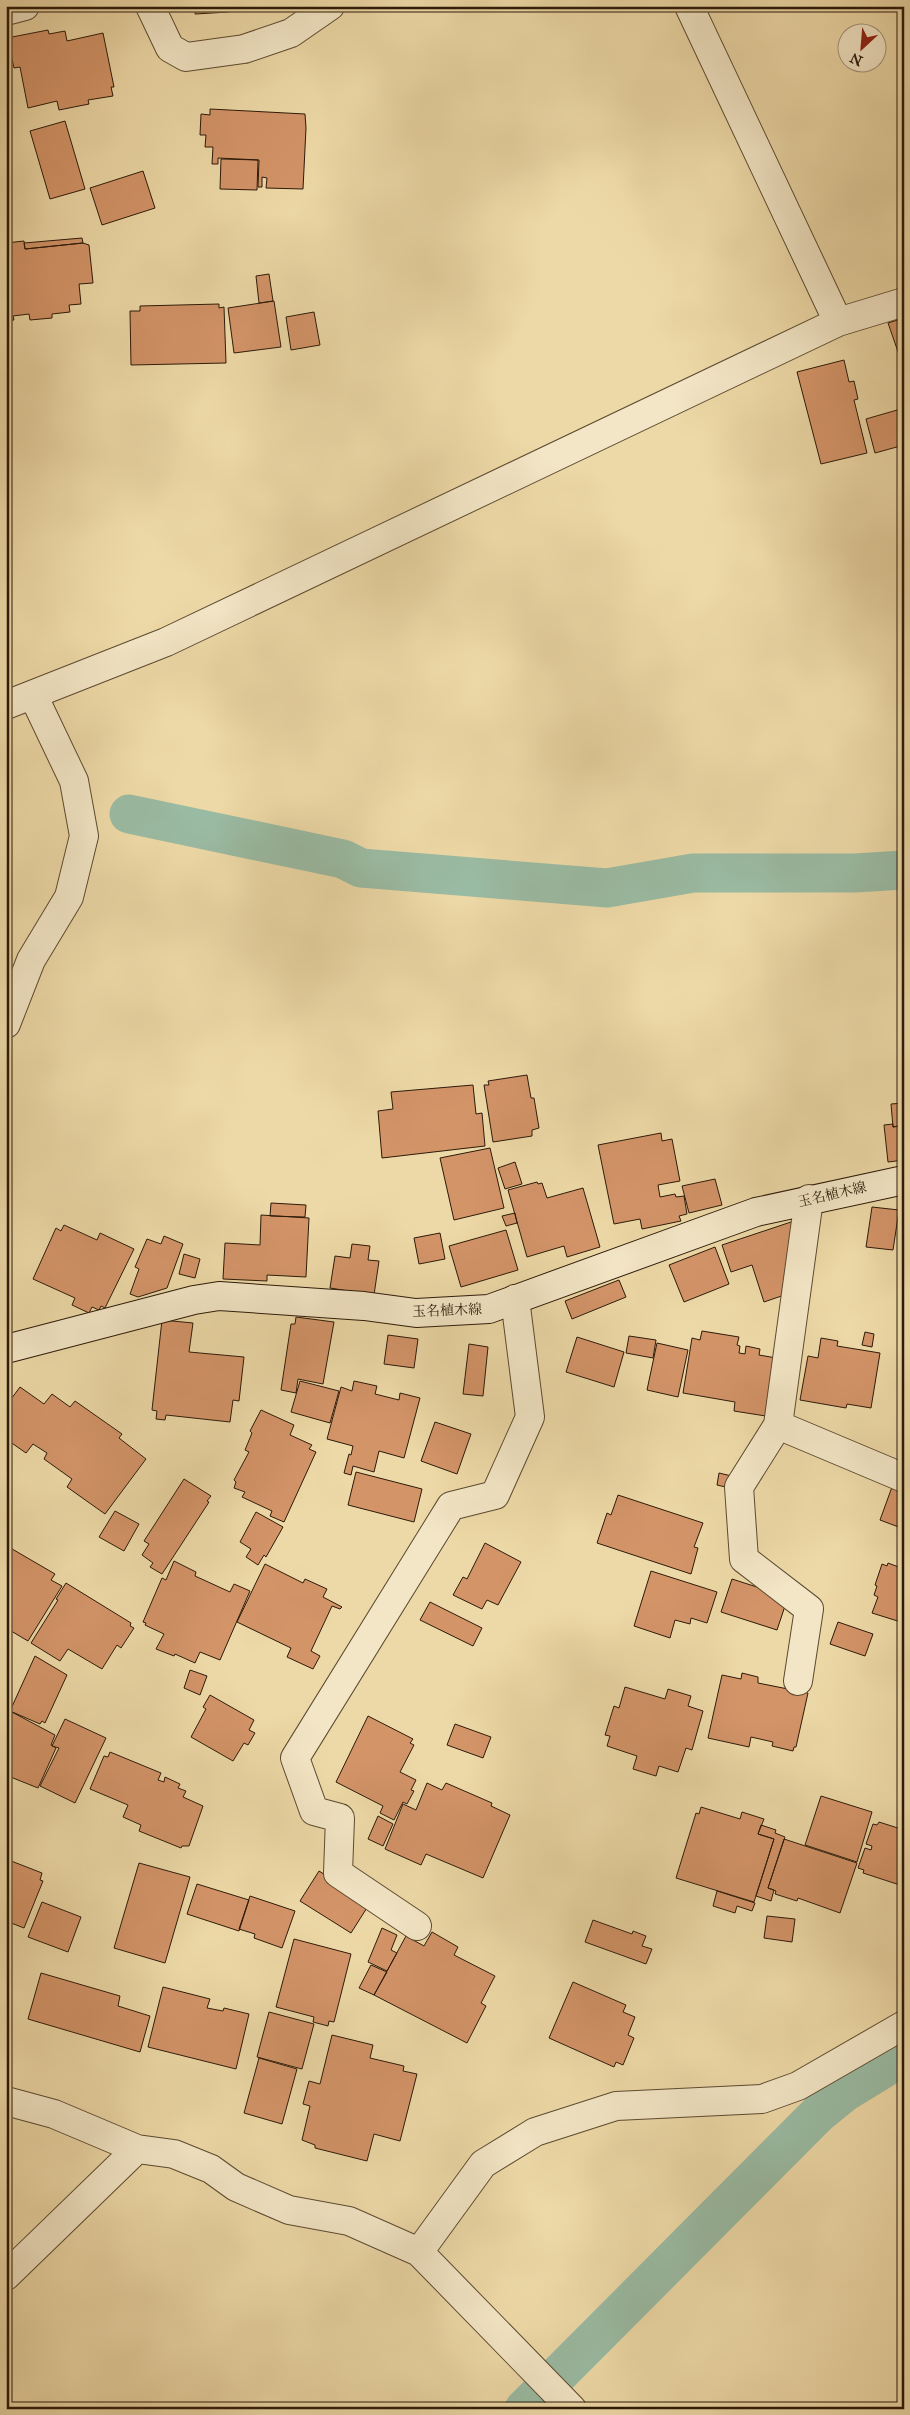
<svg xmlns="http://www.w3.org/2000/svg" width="910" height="2415" font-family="'IM FELL Great Primer','Noto Serif JP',serif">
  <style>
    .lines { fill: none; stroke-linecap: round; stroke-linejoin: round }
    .canal { stroke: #9abba3; stroke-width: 39 }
    .building { fill: #d39468; stroke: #2c1a09 }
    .minor-casing { stroke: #5c4a30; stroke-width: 30 }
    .secondary-casing { stroke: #2c1a09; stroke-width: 30 }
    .minor { stroke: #f3e6c6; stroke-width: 28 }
    .secondary { stroke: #f3e6c6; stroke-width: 28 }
    .labels { text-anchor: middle; stroke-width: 5; stroke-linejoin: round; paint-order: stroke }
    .street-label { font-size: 14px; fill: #2c1a09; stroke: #f3e6c6 }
  </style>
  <rect width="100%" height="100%" fill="#edd9a7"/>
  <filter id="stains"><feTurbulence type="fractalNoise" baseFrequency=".004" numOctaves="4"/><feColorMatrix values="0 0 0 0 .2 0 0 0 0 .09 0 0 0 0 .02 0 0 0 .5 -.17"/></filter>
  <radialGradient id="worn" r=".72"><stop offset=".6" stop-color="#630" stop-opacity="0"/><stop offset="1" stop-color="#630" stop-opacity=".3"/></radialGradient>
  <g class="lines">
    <path class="canal" d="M129 814 343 859 361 868 607 888 693 873H855L904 870
      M524 2409 819 2113 845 2092 904 2056"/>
  </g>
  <path class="building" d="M195 6H229V12L195 14Z
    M231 6H264V7L231 10Z
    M48 30 49 34 65 31 67 41 103 33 114 87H111L113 96 88 100 89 104 59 110 57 101 28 108 20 67 14 68 7 38Z
    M210 109 305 114 306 128 303 189 266 188 267 178 262 177V187H258L259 160 218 158V164H212L213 147H205L206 135H200L201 114 210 115Z
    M65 121 85 189 50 199 30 131Z
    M221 159 258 160 257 190 220 189Z
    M143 171 155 208 102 225 90 188Z
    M82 238 83 243 25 249 24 243Z
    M24 241 25 249 83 243 89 245 93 283 79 284 81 304 69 305 70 312 52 314V318L30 320 29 314 13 316 14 320 6 321V243Z
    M269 274 273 301 259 303 256 276Z
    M274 301 281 347 234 353 228 308Z
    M219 304V308L224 307 226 363 131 365 130 311H140V306Z
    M314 312 320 345 291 350 286 317Z
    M904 318V369L888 323Z
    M844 360 849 382 854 381 858 399 854 400 867 453 821 464 797 372Z
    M904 408V445L875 453 866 419Z
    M527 1075 531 1098H534L539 1128 532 1130V1136L493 1142 484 1085H489L488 1081Z
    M473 1085 476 1114 482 1113 485 1146 382 1158 378 1111 393 1109 391 1092Z
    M904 1103V1156H902L899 1126 893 1127 891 1104Z
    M893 1124V1127L899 1126 904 1160 888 1162 884 1125Z
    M661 1133 662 1141 672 1139 680 1181 658 1185 660 1197 675 1194 676 1197 684 1196 687 1214 679 1216 681 1221 642 1229 640 1219 614 1224 598 1145Z
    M490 1148 504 1208 454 1220 440 1158Z
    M515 1162 522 1184 505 1189 498 1168Z
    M715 1179 722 1205 689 1213 682 1186Z
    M537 1182 538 1184 542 1183 547 1198 583 1188 600 1247 567 1257 564 1246 527 1257 508 1190Z
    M271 1203 306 1205 305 1217 270 1216Z
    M872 1207 899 1210 893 1250 866 1247Z
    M515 1213 517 1223 506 1226 502 1216Z
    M261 1215 309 1218 306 1277 267 1275V1281L223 1279 225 1243 260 1245Z
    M791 1222 801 1254 793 1292 764 1302 752 1265 731 1272 722 1245Z
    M64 1225 97 1240 100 1233 134 1249 105 1308 101 1306 99 1310 92 1307 89 1313 72 1305 75 1298 33 1279 56 1228 61 1231Z
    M506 1230 518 1270 461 1287 449 1246Z
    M440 1233 445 1259 419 1264 414 1238Z
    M164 1236 183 1244 167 1288 138 1297 130 1294 139 1269 135 1267 147 1239 161 1244Z
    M352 1244 370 1246 368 1260 379 1261 374 1295 330 1288 335 1256 350 1258Z
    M715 1247 729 1284 684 1302 669 1265Z
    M904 1252V1290L900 1289Z
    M184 1254 200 1259 195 1278 179 1274Z
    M619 1280 626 1297 572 1319 565 1301Z
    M296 1317 334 1322 323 1384 298 1379 296 1393 281 1390 291 1324H295Z
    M162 1320 193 1323 189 1352 244 1357 239 1401 233 1400 230 1422 166 1415 165 1420 156 1419 157 1411 152 1410Z
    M702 1331 739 1337 737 1345 740 1346 739 1353 745 1354 746 1346 760 1349 759 1355 782 1359 772 1417 734 1411 735 1402 683 1393 692 1338 700 1340Z
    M865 1332 874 1334 872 1347 862 1345Z
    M388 1335 418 1339 414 1368 384 1364Z
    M629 1336 656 1340 653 1358 626 1353Z
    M577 1337 624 1352 614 1387 566 1372Z
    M821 1338 838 1341 837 1346 880 1353 871 1408 847 1404 846 1408 800 1400 808 1356 818 1358Z
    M657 1343 688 1350 678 1397 647 1390Z
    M469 1344 488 1347 483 1396 463 1394Z
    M300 1381 339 1391 330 1423 291 1412Z
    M354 1381 377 1386 375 1394 399 1400 400 1393 420 1398 404 1458 379 1451 374 1472 353 1466 351 1475 344 1473 349 1454 351 1455 353 1446 327 1439 341 1387 352 1391Z
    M20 1387 44 1404 52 1394 70 1407 75 1401 122 1434 119 1438 146 1459 105 1514 67 1487 72 1479 44 1459 47 1453 33 1444 26 1453 6 1439V1406Z
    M261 1410 294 1425 290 1435 312 1445 309 1449 316 1452 284 1522 270 1516 272 1511 242 1497 245 1492 234 1488 236 1482 234 1480 249 1452 245 1450 252 1433 250 1431Z
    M435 1422 471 1434 457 1474 421 1461Z
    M356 1472 422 1489 414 1522 348 1505Z
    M719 1473 740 1478 738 1490 717 1485Z
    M184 1479 211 1496 207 1501 209 1502 162 1574 150 1567 153 1563 142 1555 149 1544 144 1541Z
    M892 1487 904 1491V1529L880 1520Z
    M618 1495 703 1523 694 1547 698 1548 691 1574 597 1543 607 1513 611 1515Z
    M115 1511 139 1524 124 1551 99 1537Z
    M256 1512 283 1527 266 1557 264 1555 258 1565 246 1557 251 1549 240 1542Z
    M485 1543 521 1562 498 1605 487 1600 482 1609 453 1595 463 1577 467 1579Z
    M7 1546 55 1574 51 1580 62 1586 28 1641 6 1628Z
    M174 1561 196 1572 195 1576 230 1592 234 1584 250 1591 220 1660 200 1652 195 1663 175 1654 174 1656 156 1649 164 1634 145 1625 146 1623 143 1622 162 1578 166 1580Z
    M888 1563 904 1569V1623L872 1613 878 1597 874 1595 877 1586 875 1585 882 1564 887 1566Z
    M265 1564 303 1583 305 1579 327 1589 323 1597 342 1607 340 1609 332 1606 311 1651 320 1656 313 1669 287 1657 291 1648 237 1622Z
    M651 1571 717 1592 707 1623 691 1618 690 1624 675 1620 670 1638 634 1626Z
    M732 1579 788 1597 777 1630 721 1612Z
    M66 1583 131 1623 130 1626 134 1628 121 1648 117 1645 102 1669 68 1649 60 1661 31 1643 58 1600 56 1599Z
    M430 1602 482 1628 473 1646 420 1620Z
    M838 1622 873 1634 865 1656 830 1644Z
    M35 1656 67 1675 45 1723 42 1721 40 1724 10 1711Z
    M190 1670 207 1676 200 1695 184 1688Z
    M742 1673 758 1677V1683L808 1693 796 1747H794L793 1751 772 1746 773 1742 751 1737 749 1747 708 1738 722 1675 741 1679Z
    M625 1687 665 1699 668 1689 691 1696 688 1706 703 1711 692 1750 686 1748 678 1772 659 1766 656 1776 633 1769 637 1756 607 1746 610 1736 605 1735 614 1706 619 1708Z
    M210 1695 254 1720 249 1730 255 1733 248 1745 244 1743 233 1761 191 1737 206 1709 203 1707Z
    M10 1711 55 1735 51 1745 56 1748 38 1788 8 1776 10 1774 6 1772V1719Z
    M368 1716 413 1739 410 1743 414 1745 400 1772 416 1780 411 1790 414 1791 407 1804 403 1802 394 1820 380 1813 383 1806 336 1782Z
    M65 1719 106 1738 75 1803 40 1786 59 1748 52 1746Z
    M455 1724 491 1737 483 1758 447 1745Z
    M110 1752 161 1773 158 1780 164 1782 165 1777 180 1784 178 1788 186 1791 183 1797 203 1806 189 1846H182L181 1848 139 1831 141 1825 123 1817 128 1805 90 1789 104 1756 108 1757Z
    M427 1783 442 1790 446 1783 492 1803 491 1806 510 1815 483 1878 426 1854 421 1865 385 1849 403 1804 416 1810Z
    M821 1796 872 1812 857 1862 805 1845Z
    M701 1807 740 1819 742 1812 764 1819 758 1834 774 1839 754 1902 676 1878 696 1813 699 1814Z
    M378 1816 393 1824 383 1846 368 1839Z
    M879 1822 904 1830V1892L901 1891 903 1886 863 1873 864 1870 858 1868 865 1848 871 1850 872 1846 866 1844 873 1824 877 1825Z
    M761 1825 776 1830 775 1833 785 1837 768 1888 774 1890 771 1901 756 1896 774 1839 758 1834Z
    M784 1839 857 1863 840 1913 798 1898 797 1901 775 1894 776 1891 768 1888Z
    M6 1859 42 1873 40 1880 43 1881 24 1928 6 1921Z
    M139 1863 190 1877 165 1963 114 1948Z
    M319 1871 370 1903 351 1933 300 1901Z
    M197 1884 249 1900 239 1931 187 1914Z
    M717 1891 755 1903 752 1911 737 1906 735 1913 713 1906Z
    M250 1896 295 1911 282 1948 254 1938 255 1934 239 1929Z
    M42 1902 81 1917 68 1952 28 1937Z
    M767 1916 795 1919 792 1942 764 1938Z
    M593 1920 632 1934 633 1931 646 1936 642 1946 652 1949 646 1964 585 1942Z
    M382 1928 397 1935 391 1950 397 1953 387 1971 368 1962Z
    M432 1932 458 1947 454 1955 495 1976 481 2003 486 2006 467 2043 374 1995 406 1936 424 1946Z
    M294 1939 351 1954 334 2022 329 2021 328 2026 313 2022 314 2017 276 2007Z
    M371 1965 387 1972 374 1995 359 1988Z
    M41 1973 120 1996 118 2006 150 2016 140 2052 28 2019Z
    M573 1982 626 2005 623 2012 635 2017 628 2035 634 2038 623 2065 616 2062 614 2067 549 2038Z
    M163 1987 210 1999 207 2008 223 2011 224 2008 249 2014 236 2069 148 2047Z
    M269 2012 314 2024 302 2069 257 2057Z
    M332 2035 373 2045 370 2058 404 2066 403 2071 417 2074 400 2141 374 2134 367 2161 315 2148V2145L302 2140 310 2106 303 2104 309 2081 320 2084Z
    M259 2058 297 2069 282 2124 244 2113Z"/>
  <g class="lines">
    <defs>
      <path id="minor" d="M150 6 170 48 186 57 244 49 291 33 330 6
        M689 6 838 322
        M6 11 25 6
        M6 705 166 642 838 322 904 302
        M6 1024 31 960 69 897 84 836 74 781 33 695
        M778 1425 904 1478
        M798 1681 809 1609 744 1559 739 1487 778 1425 809 1199
        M417 1926 338 1873 340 1818 314 1811 295 1758 451 1506 495 1495 530 1417 515 1299
        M6 2101 54 2114 137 2149 174 2154 211 2169 236 2187 289 2210 349 2221 419 2252 572 2409
        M419 2252 483 2164 535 2132 616 2106 762 2099 798 2086 904 2025
        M6 2276 137 2149"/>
      <path id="secondary" d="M6 1349 194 1300 219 1296 364 1306 416 1313 489 1309 756 1212 904 1180"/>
    </defs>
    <use href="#minor" class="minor-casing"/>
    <use href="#secondary" class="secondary-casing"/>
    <use href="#minor" class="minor"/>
    <use href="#secondary" class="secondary"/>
  </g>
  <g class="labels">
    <g class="street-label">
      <text transform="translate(832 1194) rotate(-13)" y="5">玉名植木線</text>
      <text transform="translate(447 1310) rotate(-2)" y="5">玉名植木線</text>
    </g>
  </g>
  <rect width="910" height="2415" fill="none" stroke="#edd9a7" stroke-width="25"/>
  <rect x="8" y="8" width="895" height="2400" fill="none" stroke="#2c1a09" stroke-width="2.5"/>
  <rect x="12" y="12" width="885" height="2390" fill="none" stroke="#2c1a09"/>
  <g transform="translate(862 48) rotate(206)"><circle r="24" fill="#f3e6c6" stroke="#a3947a"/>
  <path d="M0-4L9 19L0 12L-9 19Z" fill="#8f2418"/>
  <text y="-8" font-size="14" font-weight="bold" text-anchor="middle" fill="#2c1a09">N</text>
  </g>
  <rect width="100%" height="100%" filter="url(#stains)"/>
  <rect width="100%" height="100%" fill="url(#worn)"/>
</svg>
